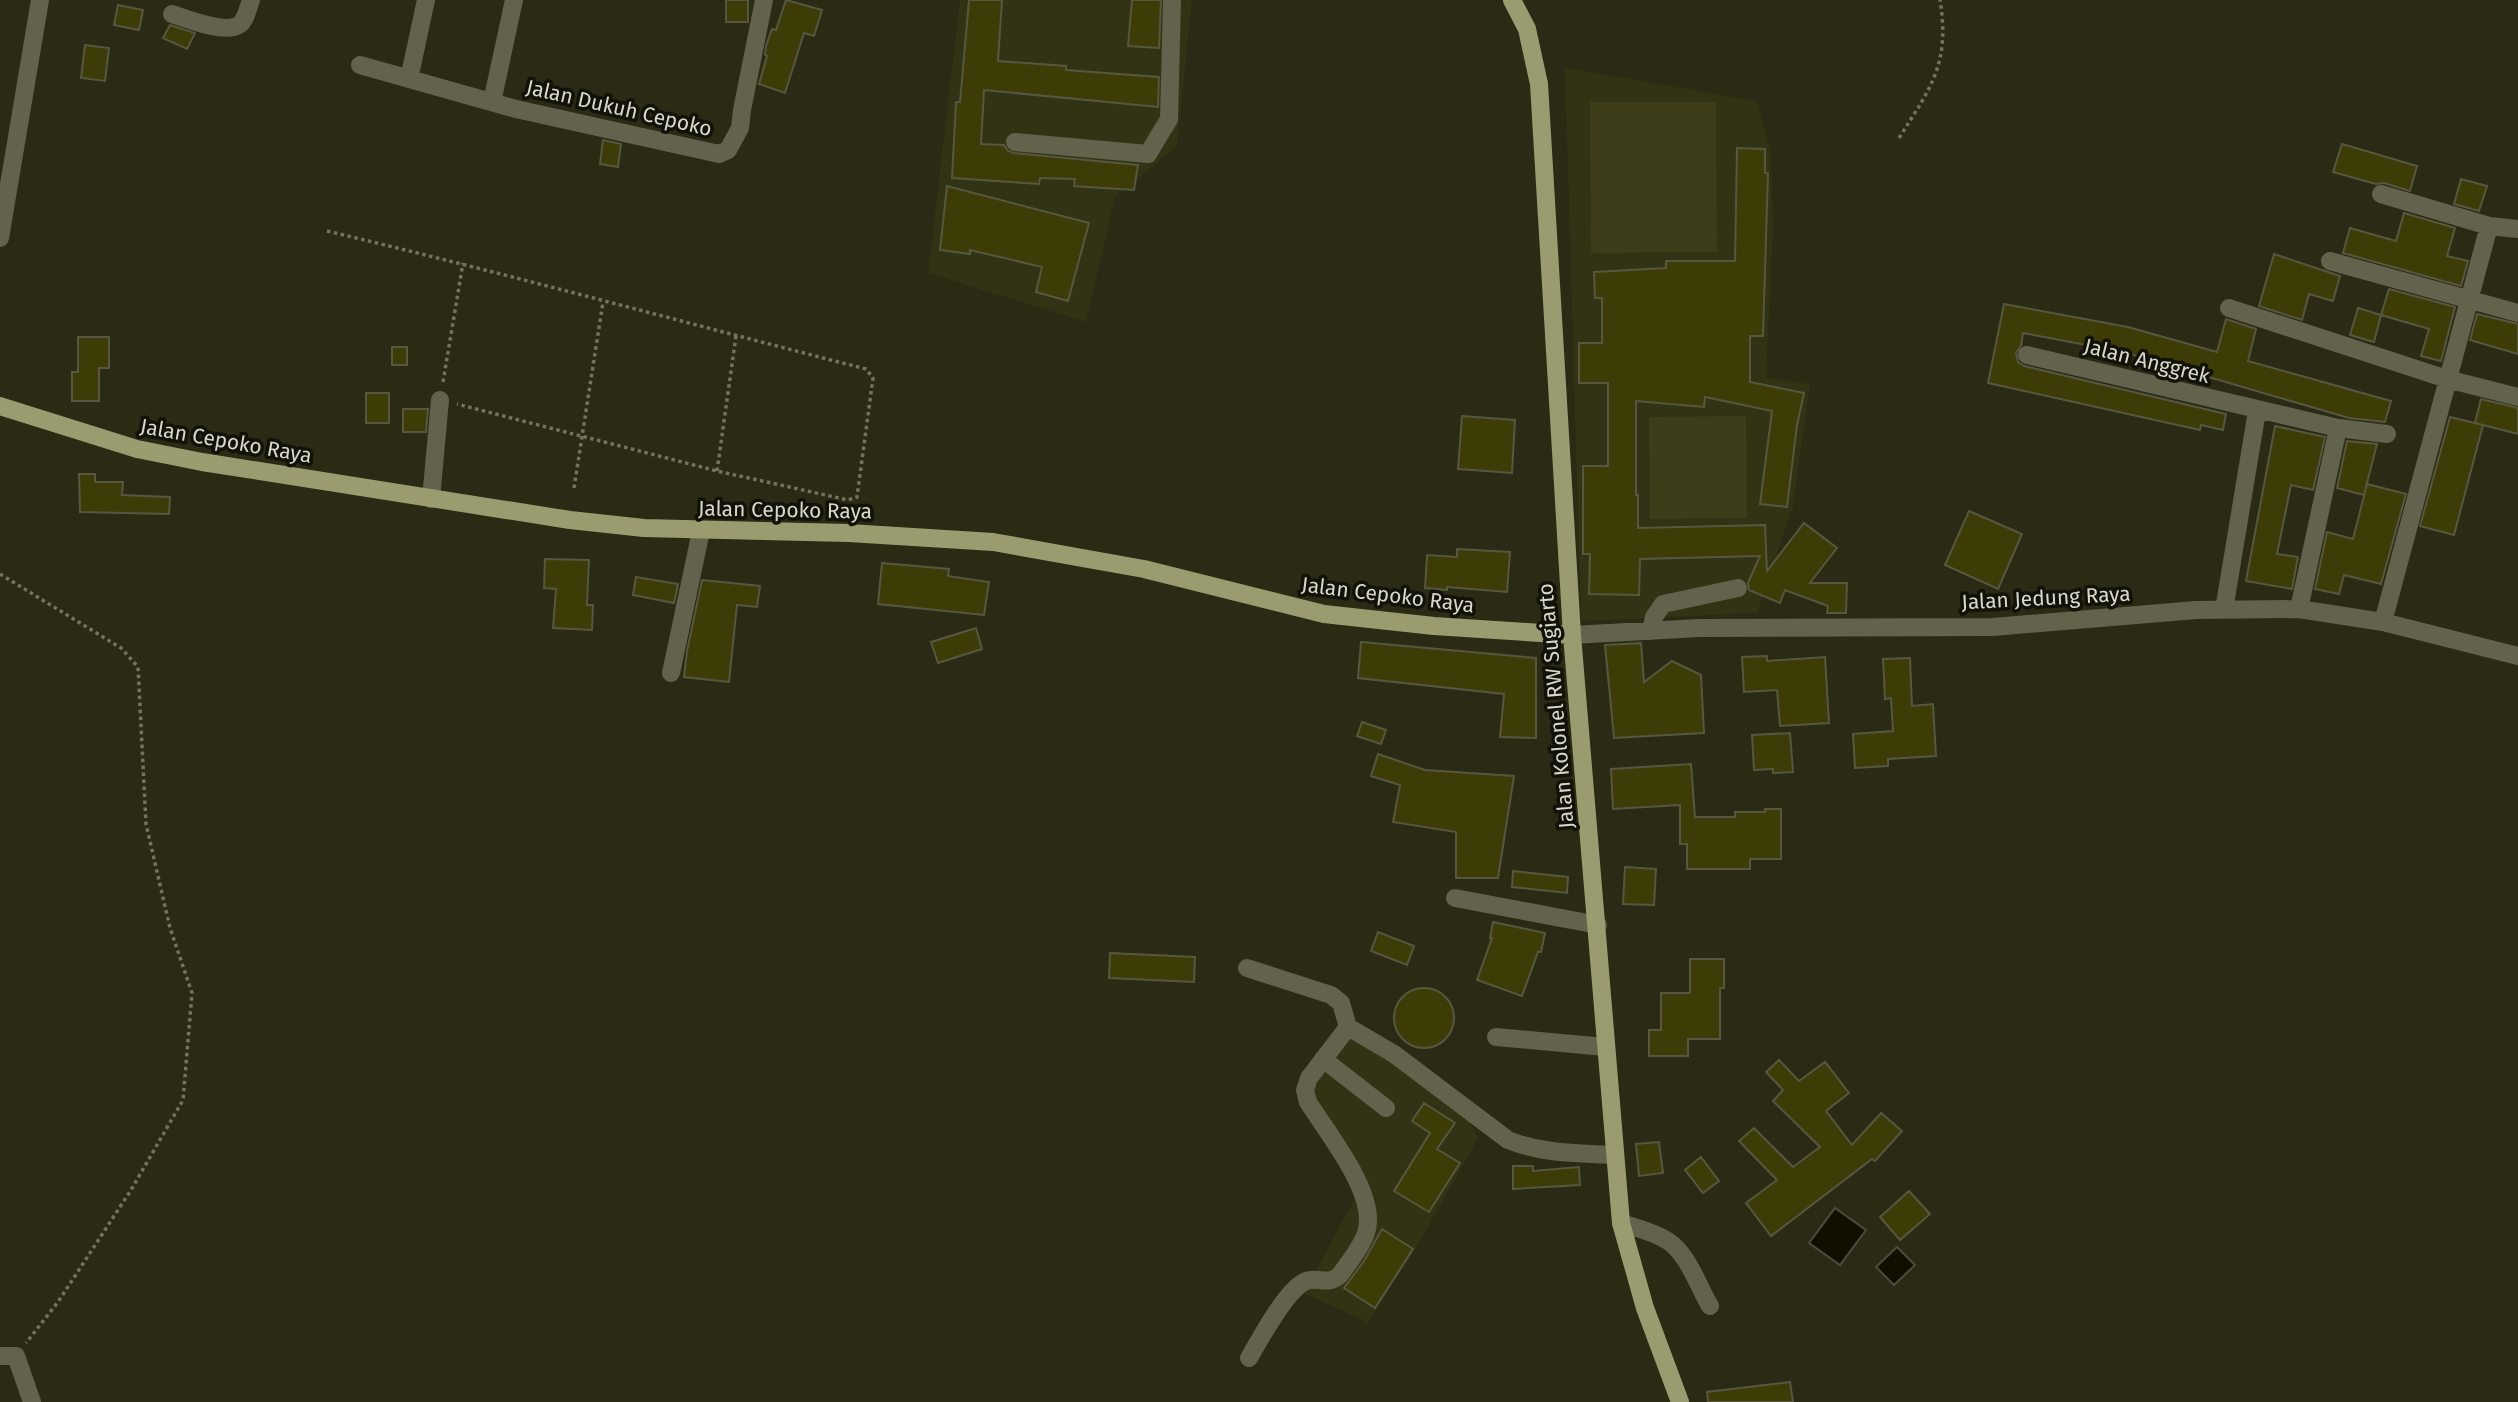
<svg xmlns="http://www.w3.org/2000/svg" width="2518" height="1402" font-family="'Fira Sans',sans-serif">
  <style>
    .built { fill: #323215 }
    .green { fill: #3e3d1a }
    .water { fill: #111000; stroke: #4d4c3d; stroke-width: 2 }
    .building { fill: #3d3c06; stroke: #575741; stroke-width: 2 }
    .lines { fill: none; stroke-linecap: round; stroke-linejoin: round }
    .path { stroke: #737362; stroke-width: 3.5; stroke-dasharray: 3.5 3.5; stroke-linecap: butt }
    .minor { stroke: #62624d; stroke-width: 18 }
    .major { stroke: #9b9b70; stroke-width: 18 }
    .labels { text-anchor: middle; stroke-width: 7; stroke-linejoin: round; paint-order: stroke }
    .street-label { font-size: 21px; fill: #d8d8cc; stroke: #121209 }
  </style>
  <rect width="100%" height="100%" fill="#2a2a15"/>
  <path class="built" d="M960 0H1192L1177 146 1115 197 1086 322 928 273Z
    M1565 68 1757 101 1771 153 1773 231 1766 377 1810 384 1793 507 1757 613 1581 621Z
    M1343 1018 1464 1110 1478 1138 1419 1243 1368 1323 1304 1293 1363 1183 1299 1081Z"/>
  <path class="green" d="M1590 102H1716L1717 252 1591 253Z
    M1746 416 1747 518 1650 519 1649 417Z"/>
  <path class="water" d="M1835 1208 1866 1230 1840 1265 1809 1243Z
    M1897 1247 1915 1265 1894 1285 1876 1267Z"/>
  <path class="building" d="M726 0H748V22H726Z
    M786 0 822 10 814 36 804 33 785 93 759 84 767 56 765 55 766 46 772 29 776 30Z
    M969 0H1002L998 61 1066 66V70L1159 77 1158 107 984 90 981 144 1004 145 1008 151 1014 153 1138 165 1134 190 1074 186 1075 179 1040 178 1039 184 952 178 956 102H960Z
    M1132 0H1161L1159 48 1128 46Z
    M118 5 143 10 139 30 114 25Z
    M170 25 195 33 187 49 163 38Z
    M85 45 109 48 105 81 81 78Z
    M603 140 621 144 618 167 600 164Z
    M2342 144 2417 166 2410 191 2384 183 2376 184 2333 172Z
    M1737 148 1765 149V173H1768L1763 336H1750V382L1804 393 1797 425 1787 507 1760 504 1772 411 1705 397 1704 407 1636 401V495H1638V528L1765 525 1767 571 1804 523 1837 548 1810 583H1847L1846 613H1827L1828 606 1785 590 1780 603 1749 590 1748 583 1760 556 1640 559 1639 595 1589 594 1590 554H1583V466H1608V383H1579V343H1602V298H1595L1594 272 1666 268V261H1735Z
    M2461 179 2487 186 2479 211 2454 204Z
    M947 186 1089 223 1068 301 1036 292 1042 267 970 250V254L940 250Z
    M2404 213 2455 228 2447 256 2468 261 2461 286 2343 253 2350 228 2396 241Z
    M2274 254 2340 276 2333 301 2309 294 2302 320 2259 306Z
    M2389 289 2455 307 2441 361 2421 356 2429 329 2381 315Z
    M2004 304 2128 327 2217 352 2226 319 2256 329 2248 361 2391 401 2385 422 2349 418 2123 352 2023 333 2021 346 2016 353 2018 362 2024 366 2226 414 2223 430 2201 425 2200 430 1988 383Z
    M2358 308 2381 315 2374 342 2350 335Z
    M2477 314 2518 324V354L2470 340Z
    M78 337H109V368H99V401H72V372H78Z
    M392 347H407V365H392Z
    M366 393H389V423H366Z
    M2481 399 2518 408V434L2483 425 2454 535 2420 526 2450 417 2483 425 2475 423Z
    M403 409H428L426 432H403Z
    M1462 416 1515 420 1512 473 1458 469Z
    M2275 426 2325 437 2313 490 2291 485 2277 554 2298 557 2292 589 2246 581Z
    M2347 441 2377 444 2364 495 2337 488Z
    M79 474H95V482H123L122 495 170 497 169 514 80 512Z
    M2367 484 2406 494 2381 584 2344 575 2339 594 2315 589 2327 532 2353 539Z
    M1969 511 2022 534 1998 589 1945 565Z
    M1457 549 1510 552 1507 592 1447 587V590L1425 588 1427 555 1457 557Z
    M545 559 589 560 587 605H593L592 630 553 628 556 589 544 588Z
    M882 563 949 569 948 576 989 582 984 615 878 604Z
    M636 577 678 584 674 603 633 595Z
    M702 580 760 586 757 607 737 605 729 682 684 677 687 651Z
    M976 628 982 649 938 663 931 642Z
    M1361 642 1536 658V738L1500 737 1504 694 1358 678Z
    M1641 643 1644 682 1672 661 1701 675 1704 733 1614 738 1605 645Z
    M1767 656V661L1825 657 1829 723 1780 726 1777 690 1744 692 1742 657Z
    M1910 658 1912 706 1933 704 1936 756 1888 759V766L1855 768 1853 734 1893 731 1891 698 1885 699 1883 659Z
    M1362 722 1386 730 1381 744 1357 736Z
    M1790 733 1793 772 1773 773V769L1754 770 1752 735Z
    M1378 754 1425 770 1514 776 1498 878H1456V832L1393 822 1400 785 1371 776Z
    M1691 764 1695 817H1735V812H1765V809H1781V859H1750V869H1687V844H1680V805L1613 809 1611 769Z
    M1625 867 1656 869 1654 905 1623 904Z
    M1513 871 1568 877 1567 893 1512 887Z
    M1493 922 1545 933 1541 952H1538L1522 996 1477 980 1492 938H1490Z
    M1378 932 1414 946 1407 965 1371 951Z
    M1110 953 1195 957 1194 982 1109 978Z
    M1690 959H1724V988H1720V1039H1688V1056H1649V1030H1661V993H1690Z
    M1394 1018a30 30 0 1 1 60 0a30 30 0 1 1-60 0Z
    M1779 1060 1799 1081 1825 1062 1849 1093 1826 1111 1852 1145 1881 1113 1902 1131 1875 1161 1872 1159 1771 1236 1746 1203 1777 1180 1739 1141 1754 1128 1793 1167 1820 1147 1773 1101 1783 1090 1766 1072Z
    M1424 1103 1455 1123 1437 1149 1460 1163 1429 1212 1394 1191 1430 1133 1412 1121Z
    M1659 1142 1663 1173 1639 1176 1636 1144Z
    M1701 1157 1719 1181 1703 1193 1685 1170Z
    M1513 1166H1533V1171L1579 1167 1580 1185 1513 1189Z
    M1909 1191 1930 1214 1900 1240 1880 1217Z
    M1382 1229 1413 1249 1375 1308 1344 1288 1364 1261Z
    M1790 1382 1793 1402H1708L1707 1392Z"/>
  <g class="lines">
    <path class="path" d="M1899 138C1932 86 1950 63 1940 0
      M327 231C508 274 686 323 866 369L873 378 857 497 848 500 717 471 457 404
      M443 382 463 263
      M717 471 736 336
      M574 488 603 302
      M0 574 121 648 138 667 146 824 170 928 192 993 183 1100 131 1190 58 1302 26 1343"/>
    <path class="minor" d="M172 14C187 19 225 34 239 25 246 20 248 8 251 0
      M360 65 516 109 719 154 728 150 740 128 742 110 764 0
      M409 79 426 0
      M492 102 514 0
      M1015 142 1148 154 1169 119 1172 0
      M2381 194 2489 226 2518 229
      M0 238 40 0
      M2330 261 2518 313
      M2229 308 2447 379 2518 397
      M2027 355 2338 428 2299 609
      M2338 428 2387 434
      M431 499 440 400
      M2224 610 2257 411
      M2383 622 2489 226
      M1651 631 1654 617 1663 604 1738 588
      M1572 635 1699 628 1993 627 2196 610 2299 609 2383 622 2518 656
      M671 673 701 531
      M1455 898 1598 925
      M1247 968 1331 995 1341 1003 1348 1027 1394 1054 1508 1140C1542 1154 1578 1153 1614 1155
      M1496 1037 1605 1047
      M1323 1059 1386 1108
      M1621 1223C1637 1228 1654 1232 1668 1241 1688 1254 1698 1286 1710 1306
      M0 1356H16L32 1402
      M1249 1358C1260 1339 1285 1292 1304 1282 1318 1275 1326 1287 1340 1275 1349 1262 1361 1248 1366 1233 1379 1196 1328 1134 1308 1102L1305 1090 1309 1078 1348 1027"/>
    <path class="major" d="M1512 0 1527 29 1539 84 1572 635 1621 1223 1645 1308 1680 1402
      M0 406 137 449 202 462 570 520 644 528 849 533 993 542 1144 569 1324 614 1434 626 1572 635"/>
  </g>
  <g class="labels">
    <g class="street-label">
      <text transform="translate(619 108) rotate(13)" y="7">Jalan Dukuh Cepoko</text>
      <text transform="translate(2147 361) rotate(14)" y="7">Jalan Anggrek</text>
      <text transform="translate(226 441) rotate(10)" y="7">Jalan Cepoko Raya</text>
      <text transform="translate(785 510) rotate(1)" y="7">Jalan Cepoko Raya</text>
      <text transform="translate(1388 595) rotate(7)" y="7">Jalan Cepoko Raya</text>
      <text transform="translate(2046 598) rotate(-3)" y="7">Jalan Jedung Raya</text>
      <text transform="translate(1556 706) rotate(-95)" y="7">Jalan Kolonel RW Sugiarto</text>
    </g>
  </g>
</svg>
